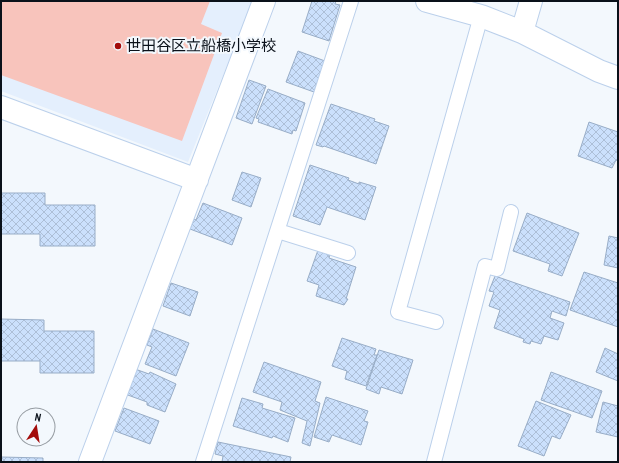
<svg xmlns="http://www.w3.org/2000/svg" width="619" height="463" font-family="'PT Sans Narrow','Noto Sans JP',sans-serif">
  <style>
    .built { fill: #e4effd }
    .park { fill: #f8c4bc }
    .building { fill: url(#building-cross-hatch); stroke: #98adc7 }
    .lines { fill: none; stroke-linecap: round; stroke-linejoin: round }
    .service-casing { stroke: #bbd0eb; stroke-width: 16 }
    .minor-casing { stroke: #bbd0eb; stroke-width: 24 }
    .service { stroke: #fff; stroke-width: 14 }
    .minor { stroke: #fff; stroke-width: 22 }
    .poi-dot { fill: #a30c0b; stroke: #f3f8fd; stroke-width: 1.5 }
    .labels { text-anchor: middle; stroke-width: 4; stroke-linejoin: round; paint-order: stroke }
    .poi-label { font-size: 15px; fill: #0a111a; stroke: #f3f8fd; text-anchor: start }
  </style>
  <defs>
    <pattern id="building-cross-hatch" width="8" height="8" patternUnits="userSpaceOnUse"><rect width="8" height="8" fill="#cbe0fc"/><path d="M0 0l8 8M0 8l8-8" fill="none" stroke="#adbfd7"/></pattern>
  </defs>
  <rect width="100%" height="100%" fill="#f3f8fd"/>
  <path class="built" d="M1 1H253L188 162 1 91Z"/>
  <path class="park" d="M1 1H210L201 24 222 33 182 141 1 75Z"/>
  <path class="building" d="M312 1H336L335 4 340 5 329 41 302 32Z
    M298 51 325 61 314 92 286 82Z
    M249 80 266 86 252 124 236 118Z
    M268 89 305 103 296 131 293 130 292 134 258 122 259 119 256 118Z
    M331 104 375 119 374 121 389 126 376 164 324 146 323 147 316 145Z
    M589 122 618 132V161L616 160 612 168 578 156Z
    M310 165 349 178 348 180 359 184V182L376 187 365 220 327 207 320 225 293 216Z
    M242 172 261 178 251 207 232 200Z
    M1 193H45V205H95V246H40V234H1Z
    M203 203 242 218 232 245 190 229 194 219 196 220Z
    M527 213 579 233 562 276 548 271 550 264 513 251Z
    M609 236 618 238V268L604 265Z
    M318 250 330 254 329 258 356 267 346 299H348L344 305 316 296 319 285 307 281Z
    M584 272 618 283V327L570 310Z
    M495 276 570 302 566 316 552 311 550 318 564 323 558 340 544 336 541 344 531 341 530 344 523 342 524 339 494 328 500 310 489 306 494 292 489 291Z
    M171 283 198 292 190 316 163 306Z
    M1 319 44 320V331H94V373H40V361H1Z
    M153 329 189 343 176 376 145 364 152 347 147 345Z
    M342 338 376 349 374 355H377L366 386 345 379 347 371 332 366Z
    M605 348 618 354V381L596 372Z
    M379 350 413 360 402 394 381 387 379 394 366 389Z
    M264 362 321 382 315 401 320 403 310 446 302 443 307 421 280 410 282 402 253 392Z
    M135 369 149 374 150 372 176 384 165 412 147 405V402L125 394Z
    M551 372 602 391 592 418 541 400Z
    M326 397 368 411 364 421 368 422 361 445 332 435 329 442 314 437Z
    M242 398 263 404 262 408 295 418 288 442 273 436 272 438 233 426Z
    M536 401 571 415 560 439 552 436 544 456 518 446Z
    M603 402 618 406V437L596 432Z
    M124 408 159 421 150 444 115 431Z
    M218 442 291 457 290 462H222L223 456 215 454Z
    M1 457 43 458V462H1Z"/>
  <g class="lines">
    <defs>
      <path id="service" d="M278 231 348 253
        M436 322 398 312 481 16
        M203 462 351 1
        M434 462 485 266 497 269 511 212"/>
      <path id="minor" d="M427 1 481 16 522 32 599 71 618 78
        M522 32 531 1
        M1 107 197 180
        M90 462 264 1"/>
    </defs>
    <use href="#service" class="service-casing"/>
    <use href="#minor" class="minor-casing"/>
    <use href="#service" class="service"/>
    <use href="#minor" class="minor"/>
  </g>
  <circle class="poi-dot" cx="118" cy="46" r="4"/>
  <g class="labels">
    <g class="poi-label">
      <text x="126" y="51">世田谷区立船橋小学校</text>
    </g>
  </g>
  <rect width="619" height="463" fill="none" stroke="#0a111a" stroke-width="4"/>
  <g transform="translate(36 427) rotate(12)"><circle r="19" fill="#f3f8fd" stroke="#969ca2"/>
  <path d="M0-3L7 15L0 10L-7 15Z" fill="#a30c0b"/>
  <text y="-6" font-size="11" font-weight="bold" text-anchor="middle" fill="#0a111a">N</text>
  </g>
</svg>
